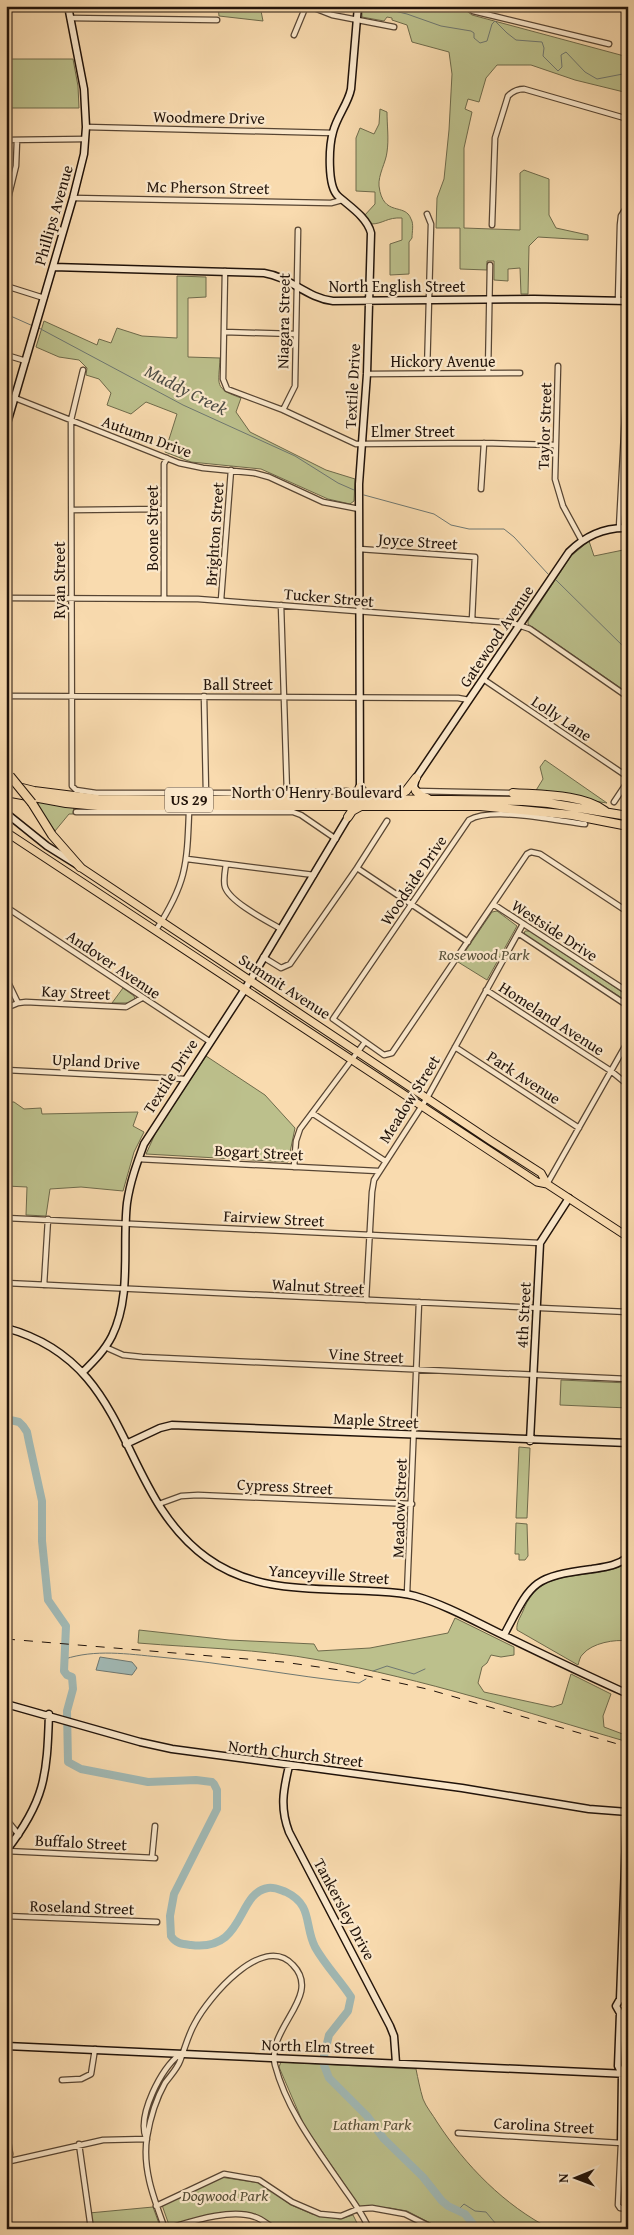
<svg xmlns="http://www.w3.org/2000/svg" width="634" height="2235" font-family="'Gentium Book Plus',serif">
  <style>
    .green { fill: #bcc08c; stroke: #6e6a4b }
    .water { fill: #a1b9b5; stroke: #6e7771 }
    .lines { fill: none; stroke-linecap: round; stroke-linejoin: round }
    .stream { stroke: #6e7771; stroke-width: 1 }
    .river { stroke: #a1b9b5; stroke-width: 8 }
    .street-casing { stroke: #574533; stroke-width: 7 }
    .secondary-casing { stroke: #21130a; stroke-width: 9 }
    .primary-casing { stroke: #21130a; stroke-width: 9 }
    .highway-casing { stroke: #21130a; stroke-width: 10 }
    .street { stroke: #fbe8cb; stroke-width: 4.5 }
    .secondary { stroke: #fbe8cb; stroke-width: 6 }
    .primary { stroke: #f9dbaf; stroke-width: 7 }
    .highway { stroke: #f9dbaf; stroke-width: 8 }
    .rail { stroke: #21130a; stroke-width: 1; stroke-dasharray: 9 9; stroke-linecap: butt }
    .highway-bridge-casing { stroke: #21130a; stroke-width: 10; stroke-linecap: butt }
    .highway-bridge { stroke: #f9dbaf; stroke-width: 8 }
    .labels { text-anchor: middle; stroke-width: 4.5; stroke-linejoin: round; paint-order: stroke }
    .shield { fill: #fbe8cb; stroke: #625344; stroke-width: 1 }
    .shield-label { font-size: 15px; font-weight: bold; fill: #21130a }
    .street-label { font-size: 16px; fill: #21130a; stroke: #fbe8cb }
    .park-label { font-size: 16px; font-style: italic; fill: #575038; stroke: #fbe8cb }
    .water-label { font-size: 18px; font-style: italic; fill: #4e4d46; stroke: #fbe8cb }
  </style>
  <rect width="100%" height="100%" fill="#f9dbaf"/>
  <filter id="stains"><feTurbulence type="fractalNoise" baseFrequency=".004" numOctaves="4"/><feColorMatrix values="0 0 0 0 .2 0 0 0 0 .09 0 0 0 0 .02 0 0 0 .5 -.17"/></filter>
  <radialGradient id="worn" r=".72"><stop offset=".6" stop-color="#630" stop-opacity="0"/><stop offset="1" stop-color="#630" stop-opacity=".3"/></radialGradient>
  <path class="green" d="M218 6H260L263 21 219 16Z
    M362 6H460L472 15 628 57V93L575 80 531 65H497L486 78 479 102 468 99 465 109 472 112 464 148V228L520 230V173L524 170 549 179V215L556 228 588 235V240L538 237 529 246 528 294H521L520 268 508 269V281L494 280V261H487V270L460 269V228H436L437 198 444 179 449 130 452 74 449 52 412 42 407 25 392 20V18L387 17 384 21 362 17Z
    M6 59H73L78 86 79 108H6Z
    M380 109 387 112C387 125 389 139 387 152 386 162 378 175 379 186 383 218 405 202 411 219 414 224 412 232 412 238L409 242V274L390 275V244L402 240V218C387 217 383 224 371 224L364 216 375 204V192L356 191V138L360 128 374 134 379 124Z
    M177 276 206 277V297L188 298V357L220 358C219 385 213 388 241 398L236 412 250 432 326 470 355 479 354 501 350 504 328 499 261 469 191 462 165 452 177 414 146 402 131 414 107 405 111 393 99 379 86 375 87 368 79 360 59 357 36 347 44 321 97 345 99 339 111 343 117 328 142 336 177 338Z
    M589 541 594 556 628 549V693L528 624V621L571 556Z
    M545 760 607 803 535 792 543 779 540 767Z
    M34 801 74 807 73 814H69L55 831Z
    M497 911 517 926 487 980 458 962 492 912Z
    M525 931H530L628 996V1002L524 934Z
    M123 988 134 996 135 999 128 1003H112Z
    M206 1056 265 1095 295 1128 288 1162 146 1154 156 1132Z
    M6 1102H14L24 1109 41 1108 42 1114 138 1112 133 1126 144 1132 134 1152 123 1191 81 1187 50 1189 46 1216 26 1215 27 1187 6 1186Z
    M561 1380 628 1383V1408L560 1405Z
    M519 1447 530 1448 527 1518H516Z
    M516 1523 527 1524 528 1556 525 1560H519V1554H515Z
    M627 1563 628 1641C615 1639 592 1643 583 1654 580 1656 579 1662 578 1665L517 1630C516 1623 520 1618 523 1611 542 1562 590 1584 627 1563Z
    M455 1618 514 1647V1655L501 1657 491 1655 487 1663 482 1667 478 1683 484 1692 553 1707 562 1704 571 1674 611 1694 603 1716 604 1727 628 1736V1742C525 1712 424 1679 319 1660 260 1649 198 1648 138 1643L139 1630 229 1640 314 1644 318 1651 370 1648 448 1633Z
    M281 2062 416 2069C418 2079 420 2089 423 2099 426 2107 433 2115 437 2122 465 2165 505 2206 551 2229H442L407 2211 390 2208 360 2207 304 2125 279 2067Z
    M220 2177 260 2183 291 2205 312 2214 340 2219 353 2215 360 2229H279L261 2217 245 2212 222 2213 169 2225 162 2205Z
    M153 2207 161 2229H92L89 2213Z"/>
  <path class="water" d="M100 1657 132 1662 137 1668 132 1675 96 1670Z"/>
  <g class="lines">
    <path class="stream" d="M374 6 407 14 441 26 471 31 474 33V38L480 43 487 41 492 24 495 21 507 33 516 40 542 42 544 48 543 56 558 71 562 67 561 55 566 52 585 72 597 79 628 73
      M6 314 33 326
      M37 327 183 405 295 456 338 483 354 490
      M364 495 434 514 451 525 469 529H504L514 537 548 574
      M556 580 628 651
      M65 1659C95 1649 128 1654 159 1657 226 1663 292 1676 359 1683L366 1679
      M373 1671 387 1666 414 1674 425 1669
      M458 2210 464 2204 475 2211 486 2212 496 2224 505 2229"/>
    <path class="river" d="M6 1419 19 1422 23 1426 27 1432 29 1442 42 1501V1541L48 1600 66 1626 64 1671 67 1675 72 1677 73 1689 67 1711 68 1762 81 1769 148 1782 196 1780 212 1782 214 1784 217 1790V1809L174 1894 170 1916 171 1936C176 1944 183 1944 191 1945 246 1952 236 1893 268 1888 275 1887 280 1890 286 1892 313 1905 304 1925 315 1947 325 1965 340 1980 351 1997L348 2011 329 2035 324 2056
      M324 2065 329 2078 367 2116 384 2139 423 2177 442 2201 448 2206 465 2214 477 2229"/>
    <defs>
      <path id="street" d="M309 6 332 15 394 27
        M466 6 473 11 609 44
        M70 18 217 20
        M294 35 306 6
        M86 127 333 133
        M6 140 85 139
        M73 198 331 203 342 200
        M6 207 16 166 17 140
        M492 225 495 138 508 96C513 91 517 89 524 89L628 119
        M225 271 223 379 227 389 283 410 356 444 484 443 555 445
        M6 286 44 298
        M618 301 620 225 621 216 628 205
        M224 332 295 334
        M6 355 26 361
        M558 366 555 479 563 506 582 541
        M83 370 71 420 72 786 76 790 96 793H287L347 791
        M427 373 431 224 427 214
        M488 373 490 265
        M367 374 520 373
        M15 398 179 463 203 468 254 473 269 477 323 502 359 509
        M283 410 295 386 298 230
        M481 489 484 443
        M72 510 163 509
        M619 528 628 357
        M359 549 475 557 472 620
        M6 598 198 599 512 623 530 629 628 697
        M164 598V464L167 458
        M221 600 231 470
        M281 605 287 793
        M483 679 628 777
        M6 696 458 698 469 700
        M204 696 206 793
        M417 791 513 793
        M614 802 628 781
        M76 812H293L301 815 336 839
        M585 824C558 821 492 806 469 820L333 1019 384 1055 392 1053 527 854 531 852 540 854 628 912
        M187 859 314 875
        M226 864C225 871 223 881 225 887 230 902 267 921 281 929
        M357 868 468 942
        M493 904 628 992
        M6 907 209 1041
        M156 930C186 884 187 866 189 812
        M518 933 628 1006
        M263 957 281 968 290 964 357 868 387 821
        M6 978 18 1003
        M486 990 611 1071 628 1085
        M6 1008 18 1003 26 1002 126 1007 142 998
        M455 1047 579 1128
        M6 1070 185 1079
        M312 1113 385 1161
        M138 1159 378 1171
        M294 1167 296 1141 300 1129 365 1042
        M547 1184 628 1041
        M6 1218 540 1243
        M6 1283 628 1312
        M44 1285 48 1219
        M366 1300 372 1192 374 1180 427 1098 523 924
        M105 1347 123 1355 142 1357 628 1379
        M159 1504 181 1496 198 1495 412 1504
        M407 1594 419 1302
        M6 1819 19 1835
        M6 1851 155 1858
        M152 1857 155 1826
        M6 1916 157 1922
        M62 2080 81 2079 91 2074 95 2049
        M6 2126 10 2154 6 2181
        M458 2133 621 2143 618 2205 620 2208 628 2209
        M146 2138C137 2115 161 2069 180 2054
        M79 2144 91 2229
        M6 2162 103 2140 147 2139
        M156 2206 224 2174 259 2180 292 2202 320 2214 341 2216 358 2209 372 2208 405 2214 435 2229
        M165 2229C154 2199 142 2169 147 2137 150 2119 156 2099 165 2083 170 2076 177 2069 180 2061 185 2048 188 2035 195 2023 208 1998 263 1932 293 1965 323 1996 266 2028 275 2065 287 2111 317 2149 343 2187 352 2200 363 2214 369 2229
        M166 2229C190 2222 230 2208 255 2217 262 2219 268 2225 275 2229"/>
      <path id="secondary" d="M358 6 351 89C348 104 337 116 333 132 329 146 327 186 338 196 349 206 367 217 371 233L367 374 359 484 360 787
        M53 267 264 273C290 277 307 298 333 301L534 299 628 301
        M6 427 73 198 84 154 86 127 84 89 68 6
        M416 791 414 786 416 778 569 552C585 536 605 527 628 528
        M6 813 47 846 79 866
        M6 1328C135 1363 116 1492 207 1558 255 1593 313 1588 369 1591 385 1592 400 1592 415 1596 446 1605 474 1621 503 1635 544 1655 586 1675 628 1694
        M83 1372C94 1361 105 1350 112 1336 132 1295 122 1246 127 1203 130 1182 137 1163 144 1144L245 989 348 817
        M530 1441 540 1243 569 1198
        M126 1444 160 1428 172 1425 628 1443
        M504 1635C532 1582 531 1577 592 1569 605 1567 617 1566 628 1557
        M6 1704 140 1742 172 1749 462 1788 589 1809 628 1812
        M289 1766C283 1791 280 1808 289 1832L390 2026 394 2036 396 2063
        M6 1851C45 1801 47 1776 49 1714
        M620 1999H628
        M627 2014 626 2066 622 2074 621 2143H628
        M6 2046 628 2074
        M622 2074 618 2066 620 2013 616 2006 620 1999 627 1812"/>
      <path id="primary" d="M6 832 537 1182 547 1184
        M80 867 491 1141 541 1173 547 1184 628 1237"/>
      <path id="highway" d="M6 784 34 791 98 799 205 800 287 798 523 801 548 803 628 816
        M416 791 421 796 427 798
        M6 792 66 803 98 806H480L572 815 628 826
        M513 793C540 795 584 794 605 811
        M347 797 358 791 360 787 365 795 372 799
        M391 798 406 791 416 778
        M32 803 52 835 80 867
        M348 817 352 811 361 806"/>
    </defs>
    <use href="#street" class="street-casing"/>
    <use href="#secondary" class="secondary-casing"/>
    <use href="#primary" class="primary-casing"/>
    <use href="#highway" class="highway-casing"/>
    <use href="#street" class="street"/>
    <use href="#secondary" class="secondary"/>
    <use href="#primary" class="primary"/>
    <use href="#highway" class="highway"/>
    <path class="rail" d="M6 1639 283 1662 340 1670 427 1689 628 1747"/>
    <defs>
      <path id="highway-bridge" d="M10 776 32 803"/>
    </defs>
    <use href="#highway-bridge" class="highway-bridge-casing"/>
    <use href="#highway-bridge" class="highway-bridge"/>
  </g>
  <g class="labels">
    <rect class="shield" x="165" y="787.5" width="48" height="25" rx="4"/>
    <g class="shield-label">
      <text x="189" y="805">US 29</text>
    </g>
    <g class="street-label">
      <text transform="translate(209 117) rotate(1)" y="6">Woodmere Drive</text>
      <text transform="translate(208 187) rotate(1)" y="6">Mc Pherson Street</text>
      <text transform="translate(53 215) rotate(-74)" y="6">Phillips Avenue</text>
      <text x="397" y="292">North English Street</text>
      <text transform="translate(283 321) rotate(-89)" y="6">Niagara Street</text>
      <text x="443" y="367">Hickory Avenue</text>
      <text transform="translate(352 386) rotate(-87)" y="6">Textile Drive</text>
      <text transform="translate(544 426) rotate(-88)" y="6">Taylor Street</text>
      <text x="413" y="437">Elmer Street</text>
      <text transform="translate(147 436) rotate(20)" y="6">Autumn Drive</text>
      <text transform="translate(152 528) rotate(-90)" y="6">Boone Street</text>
      <text transform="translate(214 534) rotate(-86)" y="6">Brighton Street</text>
      <text transform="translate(418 541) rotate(4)" y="6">Joyce Street</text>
      <text transform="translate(59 580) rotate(-90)" y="6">Ryan Street</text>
      <text transform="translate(329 597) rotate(5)" y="6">Tucker Street</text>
      <text transform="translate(496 636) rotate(-56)" y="6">Gatewood Avenue</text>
      <text x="238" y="690">Ball Street</text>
      <text transform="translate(562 718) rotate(34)" y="6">Lolly Lane</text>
      <text x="317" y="798">North O'Henry Boulevard</text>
      <text transform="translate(413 880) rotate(-56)" y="6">Woodside Drive</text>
      <text transform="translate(555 930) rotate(33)" y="6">Westside Drive</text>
      <text transform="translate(114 964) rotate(34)" y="6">Andover Avenue</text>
      <text transform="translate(285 986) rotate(33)" y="6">Summit Avenue</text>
      <text transform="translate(76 992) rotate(3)" y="6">Kay Street</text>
      <text transform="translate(552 1018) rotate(33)" y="6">Homeland Avenue</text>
      <text transform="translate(96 1061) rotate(3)" y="6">Upland Drive</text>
      <text transform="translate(170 1076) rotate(-57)" y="6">Textile Drive</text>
      <text transform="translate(524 1077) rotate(33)" y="6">Park Avenue</text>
      <text transform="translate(409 1099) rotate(-58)" y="6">Meadow Street</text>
      <text transform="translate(259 1152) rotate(3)" y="6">Bogart Street</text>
      <text transform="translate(274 1218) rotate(3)" y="6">Fairview Street</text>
      <text transform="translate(318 1286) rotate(3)" y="6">Walnut Street</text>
      <text transform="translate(523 1315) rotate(-87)" y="6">4th Street</text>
      <text transform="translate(366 1355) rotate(3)" y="6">Vine Street</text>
      <text transform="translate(376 1420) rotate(3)" y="6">Maple Street</text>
      <text transform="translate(285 1486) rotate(3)" y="6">Cypress Street</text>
      <text transform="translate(399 1508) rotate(-88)" y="6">Meadow Street</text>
      <text transform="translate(329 1574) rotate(4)" y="6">Yanceyville Street</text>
      <text transform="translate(296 1753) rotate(7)" y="6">North Church Street</text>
      <text transform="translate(81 1842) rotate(3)" y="6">Buffalo Street</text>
      <text transform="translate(82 1907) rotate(2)" y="6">Roseland Street</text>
      <text transform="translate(345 1909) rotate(62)" y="6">Tankersley Drive</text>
      <text transform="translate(318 2046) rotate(2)" y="6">North Elm Street</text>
      <text transform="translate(544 2125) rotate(3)" y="6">Carolina Street</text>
    </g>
    <g class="park-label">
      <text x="484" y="960">Rosewood Park</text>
      <text x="372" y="2130">Latham Park</text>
      <text x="225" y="2201">Dogwood Park</text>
    </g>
    <g class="water-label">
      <text transform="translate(186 390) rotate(27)" y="6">Muddy Creek</text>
    </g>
  </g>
  <rect width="634" height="2235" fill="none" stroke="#f9dbaf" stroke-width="25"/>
  <rect x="8" y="8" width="619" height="2220" fill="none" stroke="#21130a" stroke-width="2.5"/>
  <rect x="12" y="12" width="609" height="2210" fill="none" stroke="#21130a"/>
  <g transform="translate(576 2178) rotate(269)" stroke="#fbe8cb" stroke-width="4" paint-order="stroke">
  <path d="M0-4L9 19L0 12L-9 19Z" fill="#21130a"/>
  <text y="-8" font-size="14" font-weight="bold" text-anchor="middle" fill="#21130a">N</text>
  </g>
  <rect width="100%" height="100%" filter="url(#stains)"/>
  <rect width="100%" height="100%" fill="url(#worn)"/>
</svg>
